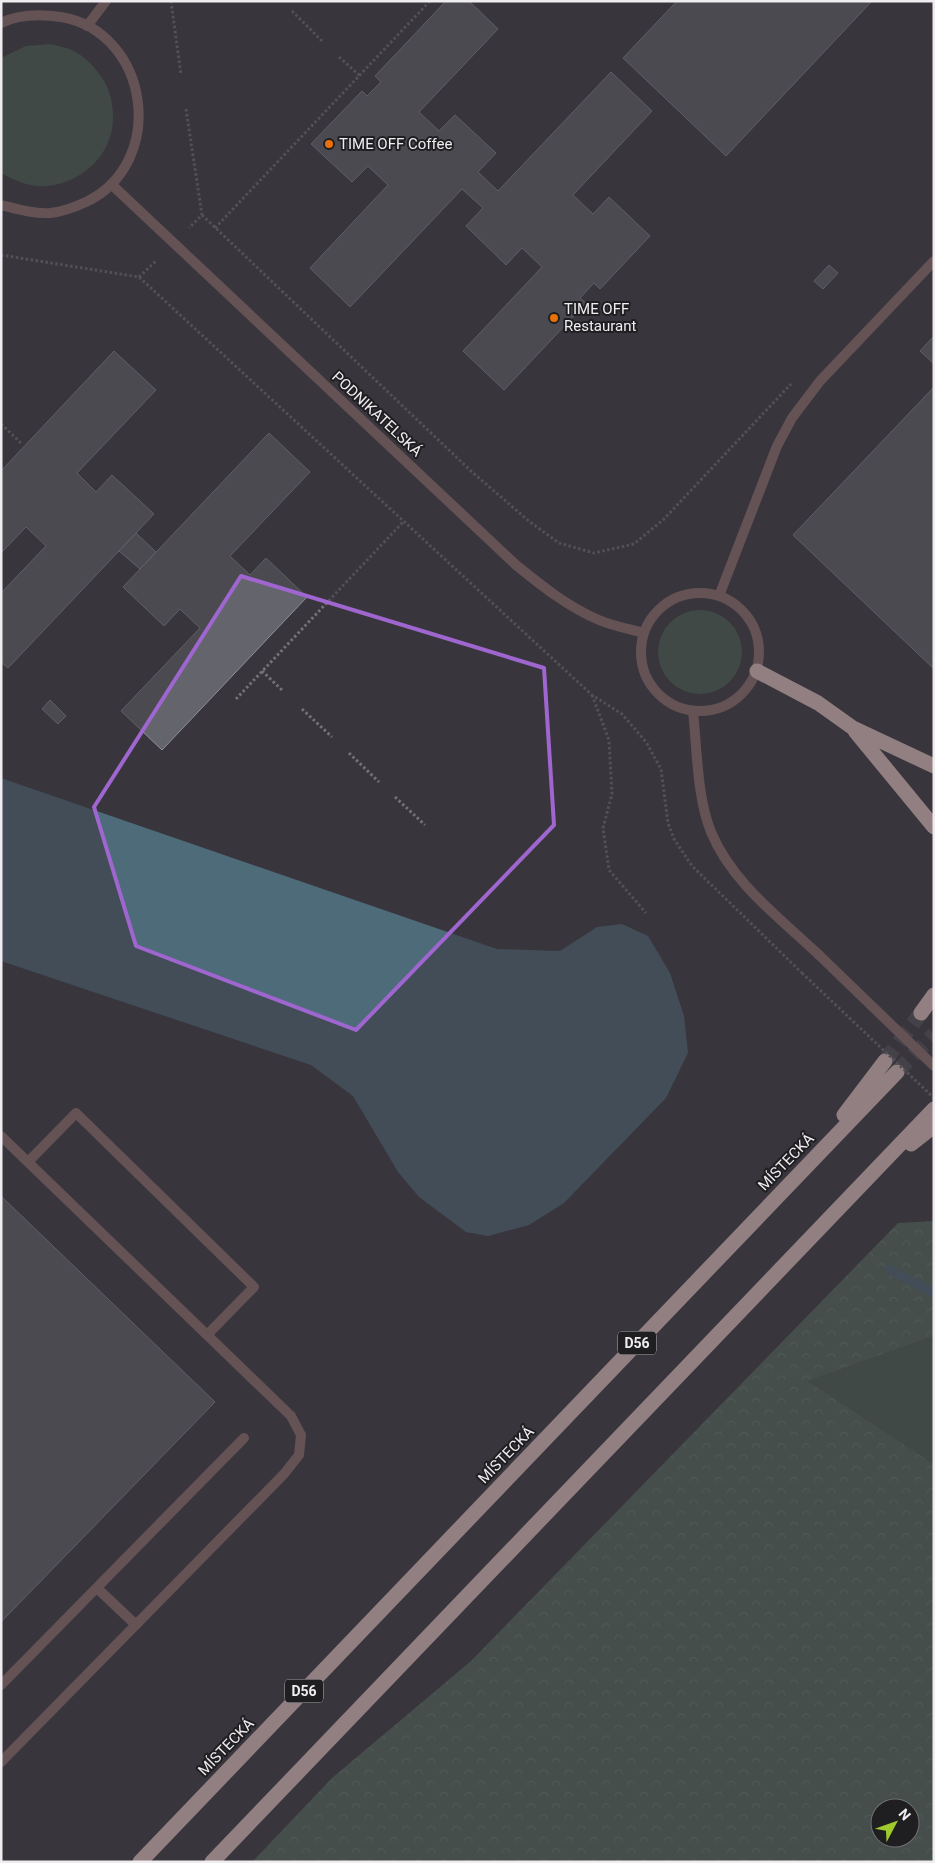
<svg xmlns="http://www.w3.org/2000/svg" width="935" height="1863" font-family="Roboto,sans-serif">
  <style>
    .grass { fill: #4b6351 }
    .forest { fill: url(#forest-crowns); fill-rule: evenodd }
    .water { fill: #4e6b7a }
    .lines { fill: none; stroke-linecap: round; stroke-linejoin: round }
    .stream { stroke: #4e6b7a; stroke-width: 9 }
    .building { fill: #63646c; stroke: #8f9098 }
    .highway-tunnel { stroke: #545157; stroke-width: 15; stroke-dasharray: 15 8; stroke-linecap: butt }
    .path { stroke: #747177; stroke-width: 3; stroke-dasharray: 2.5 2.5; stroke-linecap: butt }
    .lane { stroke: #997573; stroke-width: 10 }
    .street { stroke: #997573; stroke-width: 10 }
    .highway { stroke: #fedad7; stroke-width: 15 }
    .path-bridge { stroke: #747177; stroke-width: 3; stroke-dasharray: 2.5 2.5; stroke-linecap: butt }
    .street-bridge { stroke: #997573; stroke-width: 10 }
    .marked { fill: none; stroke: #9e66ce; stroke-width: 4; stroke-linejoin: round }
    .food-dot { fill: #e8710a; stroke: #1f1e21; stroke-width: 2 }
    .labels { text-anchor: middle; stroke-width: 4; stroke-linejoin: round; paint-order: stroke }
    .shield { fill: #1f1e21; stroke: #b1afb3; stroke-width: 1 }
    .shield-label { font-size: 14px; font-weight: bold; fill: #f0edf1 }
    .poi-label { font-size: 15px; fill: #f0edf1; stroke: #1f1e21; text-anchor: start }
    .street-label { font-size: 15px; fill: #f0edf1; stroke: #1f1e21 }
  </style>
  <defs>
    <pattern id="forest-crowns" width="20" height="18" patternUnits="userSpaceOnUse" patternTransform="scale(1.25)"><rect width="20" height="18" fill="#556e5c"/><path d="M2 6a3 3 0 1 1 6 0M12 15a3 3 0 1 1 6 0" fill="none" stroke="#6e8374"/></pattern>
  </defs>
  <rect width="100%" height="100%" fill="#39353c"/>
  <path class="grass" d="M50 44C57 46 65 47 72 50 84 56 93 65 100 75 110 88 113 103 113 118 113 154 83 182 48 186 32 188 15 181 1 173V58L26 46Z
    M658 652a42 42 0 1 1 84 0a42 42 0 1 1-84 0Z
    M934 1336V1464L808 1381Z"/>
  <path class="forest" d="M934 1221V1336L808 1381 934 1464V1862H252L332 1778 471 1661 898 1223ZM880 1808H910V1838H880Z"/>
  <path class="water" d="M1 778 497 949 560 951 597 927 622 924 648 936 670 973 684 1016 688 1053 666 1098 564 1203 529 1225 488 1236 466 1232 419 1197 398 1172 353 1096 311 1065 1 961Z"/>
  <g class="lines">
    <path class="stream" d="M889 1269 934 1293"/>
  </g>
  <path class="building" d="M446 1H469L498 29 419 112 439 131 455 115 496 153 478 172 498 191 611 72 652 111 573 195 593 214 609 197 650 236 600 289 594 283 580 298 586 303 504 390 463 351 542 267 522 248 506 265 466 226 483 208 462 189 350 307 310 268 388 185 368 166 352 182 311 144 362 91 367 96 381 82 375 76Z
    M677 1H872L726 156 623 58Z
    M829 265 838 273 823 289 814 281Z
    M934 336V364L920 351Z
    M114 351 156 390 77 473 96 492 112 475 154 514 8 668 1 662V593L46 546 26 527 1 553V471Z
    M934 387V669L793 535Z
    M269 433 310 472 230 556 250 575 266 558 307 597 162 750 121 711 200 628 180 609 164 626 123 587Z
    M136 533 156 552 140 569 119 551Z
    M50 700 66 716 58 724 42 709Z
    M1 1196 215 1402 1 1622Z"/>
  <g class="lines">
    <path class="highway-tunnel" d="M885 1061 921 1013
      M897 1072 934 1034"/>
    <path class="path" d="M171 1 181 75
      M292 11 322 41
      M339 57 359 75
      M186 109 202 215 189 228
      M202 215 472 472 530 522 559 543 594 553 634 544 664 519 791 384
      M215 228 430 1
      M1 255 139 277 592 695 622 714 646 742 661 769 668 823 674 839 692 866 802 973
      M139 277 157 260
      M1 424 21 443
      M262 671 283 691
      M592 695 609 740 612 794 603 828 609 870 646 913
      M236 699 404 521
      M302 709 332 737
      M349 753 379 782
      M395 797 425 825"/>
    <path class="lane" d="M1 1136 291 1416 301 1435 299 1455 284 1474 1 1762
      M28 1162 76 1113 254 1287 207 1335
      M97 1588 136 1625
      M1 1685 244 1438"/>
    <path class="street" d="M1 23C19 14 41 14 61 17 150 32 168 163 86 202 75 207 62 212 50 213 33 214 17 209 1 205
      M87 26 106 1
      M111 184 516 565C542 586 568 607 599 620 613 626 629 629 644 633
      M641 652a59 59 0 1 1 118 0a59 59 0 1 1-118 0Z
      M719 596 777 446 792 418 820 381 934 261
      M693 711C697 748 697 798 711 832 732 883 780 918 819 955"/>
    <path class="highway" d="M757 671 818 703 853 728 934 766
      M855 731 934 827
      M921 1013 934 995
      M844 1115 885 1061
      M911 1144 934 1126
      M140 1862 897 1072
      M212 1862 934 1109"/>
    <path class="path-bridge" d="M802 973 934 1098"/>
    <path class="street-bridge" d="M819 955 934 1066"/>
  </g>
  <path d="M0 0H935V1863H0ZM241 576 544 668 554 825 356 1030 136 946 94 807Z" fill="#39353c" fill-opacity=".55" fill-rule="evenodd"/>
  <path class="marked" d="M241 576 544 668 554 825 356 1030 136 946 94 807Z"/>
  <g class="food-dot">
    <circle cx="329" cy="144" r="5"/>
    <circle cx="554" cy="318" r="5"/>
  </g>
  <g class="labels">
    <g class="shield">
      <rect x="618" y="1331.5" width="38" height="23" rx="4"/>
      <rect x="285" y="1679.5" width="38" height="23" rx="4"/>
    </g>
    <g class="shield-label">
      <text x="637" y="1348">D56</text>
      <text x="304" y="1696">D56</text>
    </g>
    <g class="poi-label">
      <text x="339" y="149">TIME OFF Coffee</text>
      <text x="564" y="314">TIME OFF<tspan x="564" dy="17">Restaurant</tspan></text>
    </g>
    <g class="street-label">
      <text transform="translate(377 414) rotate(43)" y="5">PODNIKATELSKÁ</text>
      <text transform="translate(786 1162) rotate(-46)" y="5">MÍSTECKÁ</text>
      <text transform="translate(506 1455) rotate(-46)" y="5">MÍSTECKÁ</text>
      <text transform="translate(226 1747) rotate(-46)" y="5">MÍSTECKÁ</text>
    </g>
  </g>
  <rect width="935" height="1863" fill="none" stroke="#f0edf1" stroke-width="5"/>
  <g transform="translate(895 1823) rotate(49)"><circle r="24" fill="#1f1e21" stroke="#737174"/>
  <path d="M0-4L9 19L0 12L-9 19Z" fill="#9eca2e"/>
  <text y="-8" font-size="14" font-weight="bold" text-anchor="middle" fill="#f0edf1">N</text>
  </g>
</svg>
